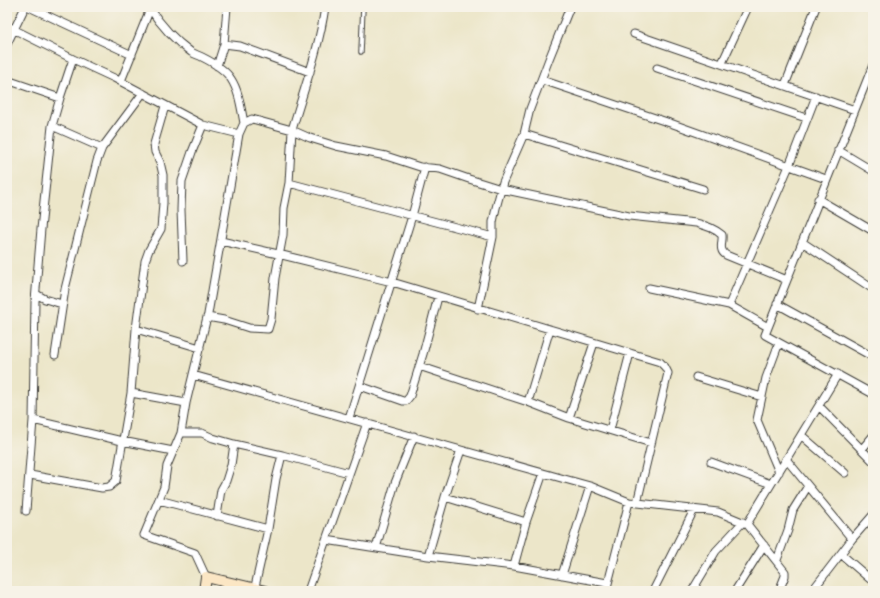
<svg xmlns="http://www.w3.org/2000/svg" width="880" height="598" font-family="'IM FELL French Canon',serif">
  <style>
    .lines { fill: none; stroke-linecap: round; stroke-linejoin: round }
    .lane-casing { stroke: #3b3a36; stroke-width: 5.5 }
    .street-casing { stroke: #3b3a36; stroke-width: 9 }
    .secondary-casing { stroke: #3b3a36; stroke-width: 12 }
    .lane { stroke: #fff; stroke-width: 3.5 }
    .street { stroke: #fff; stroke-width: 7 }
    .secondary { stroke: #fbe6c4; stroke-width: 10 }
  </style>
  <rect width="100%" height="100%" fill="#f7f3e8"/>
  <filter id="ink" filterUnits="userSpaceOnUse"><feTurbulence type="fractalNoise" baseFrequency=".025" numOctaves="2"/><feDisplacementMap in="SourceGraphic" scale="8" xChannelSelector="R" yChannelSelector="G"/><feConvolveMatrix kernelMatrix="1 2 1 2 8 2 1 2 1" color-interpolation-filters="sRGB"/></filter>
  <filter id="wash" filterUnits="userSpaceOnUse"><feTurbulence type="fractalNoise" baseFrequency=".012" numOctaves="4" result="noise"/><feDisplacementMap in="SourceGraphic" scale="16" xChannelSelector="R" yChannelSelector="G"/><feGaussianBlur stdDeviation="0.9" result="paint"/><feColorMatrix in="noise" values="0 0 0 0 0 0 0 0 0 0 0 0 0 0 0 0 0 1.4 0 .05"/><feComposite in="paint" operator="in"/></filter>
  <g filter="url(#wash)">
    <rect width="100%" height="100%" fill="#ece6c9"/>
  </g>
  <g filter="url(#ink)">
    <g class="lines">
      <defs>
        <path id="lane" d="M361 52 363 7"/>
        <path id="street" d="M29 7 132 55
          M149 7C160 24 174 40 191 52 194 54 198 55 202 57 212 62 225 69 231 79 239 91 241 108 244 123
          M7 26 73 59 114 78 203 125 239 134
          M634 34 855 110
          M7 44 25 7
          M224 44 240 46 310 72
          M722 63 748 7
          M873 65 765 335 873 394
          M217 66 224 44 227 7
          M657 68 806 118
          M7 80 60 98
          M542 80 673 124 826 179
          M121 81 150 9
          M785 85 816 7
          M52 126 102 148
          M524 134 703 189
          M838 150 873 171
          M289 183 493 237
          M818 199 873 231
          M221 241 278 254 392 282 660 362 665 367 668 373 637 503
          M802 242 873 289
          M183 261 181 210 182 181 192 152 203 125
          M649 288 729 305 768 327
          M36 294 45 299 62 304
          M777 304 873 357
          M729 305 789 166 816 96
          M478 309 493 237V222L496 208 503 182 524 134 530 109 549 59 570 7
          M207 320 239 134 244 123 252 119 292 130C304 89 319 49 325 7
          M136 329 200 348
          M55 355 65 289 97 161 102 148 143 93
          M419 366 528 402 569 418 651 443
          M193 375 561 478 590 486 629 502
          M696 377 762 397
          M360 386 403 401H406L410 396 423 354 438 297
          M131 393 186 403
          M528 402 550 329
          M819 406 873 461
          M349 418 412 216 425 167
          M569 418 594 343
          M33 420 122 441 173 451
          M610 430 630 353
          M181 433H202L213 438 234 444 282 455 276 479 268 529 254 591
          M801 435 845 473
          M862 449 873 436
          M282 455 349 473
          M786 459 852 539
          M711 462 771 484
          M779 472 757 420 766 378 779 343
          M30 475 102 488 109 487 116 481 131 393 136 329 145 261 149 250 161 229 163 203V175L160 162 155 152 154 144 165 106
          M445 497 526 522
          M159 500 268 529
          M26 511 33 420 35 301 41 229 52 126 60 98 73 59
          M217 516 221 490 226 481 231 465 234 444
          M326 540 428 556 514 566 607 583
          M376 548 395 483 414 436
          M841 554 870 579H873
          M428 556 445 497 461 450
          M777 560 788 530 793 510 808 486
          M514 566 526 522 543 473
          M562 575 590 486
          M206 577 195 553 144 535 164 487 167 466 181 433 186 403 207 317 224 320 249 328 268 329 271 319 275 278 283 235 284 208 289 183 292 130 310 138 336 146 386 156 420 167 440 169 469 179 501 189 629 216 696 223C706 226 714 228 722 235 723 242 718 250 726 255L787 280
          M308 591 367 423
          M606 591 629 502 718 512 747 524
          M653 591 694 510
          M692 591 716 551 743 522
          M735 591 764 545
          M779 591 785 576V572L747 524 838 374
          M812 591 852 539 873 515"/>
        <path id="secondary" d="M204 591 206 577 265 591"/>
      </defs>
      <use href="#lane" class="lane-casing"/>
      <use href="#street" class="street-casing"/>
      <use href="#secondary" class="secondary-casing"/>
      <use href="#lane" class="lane"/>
      <use href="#street" class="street"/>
      <use href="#secondary" class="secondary"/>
    </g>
  </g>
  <rect width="880" height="598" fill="none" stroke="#f7f3e8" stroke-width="24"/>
</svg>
